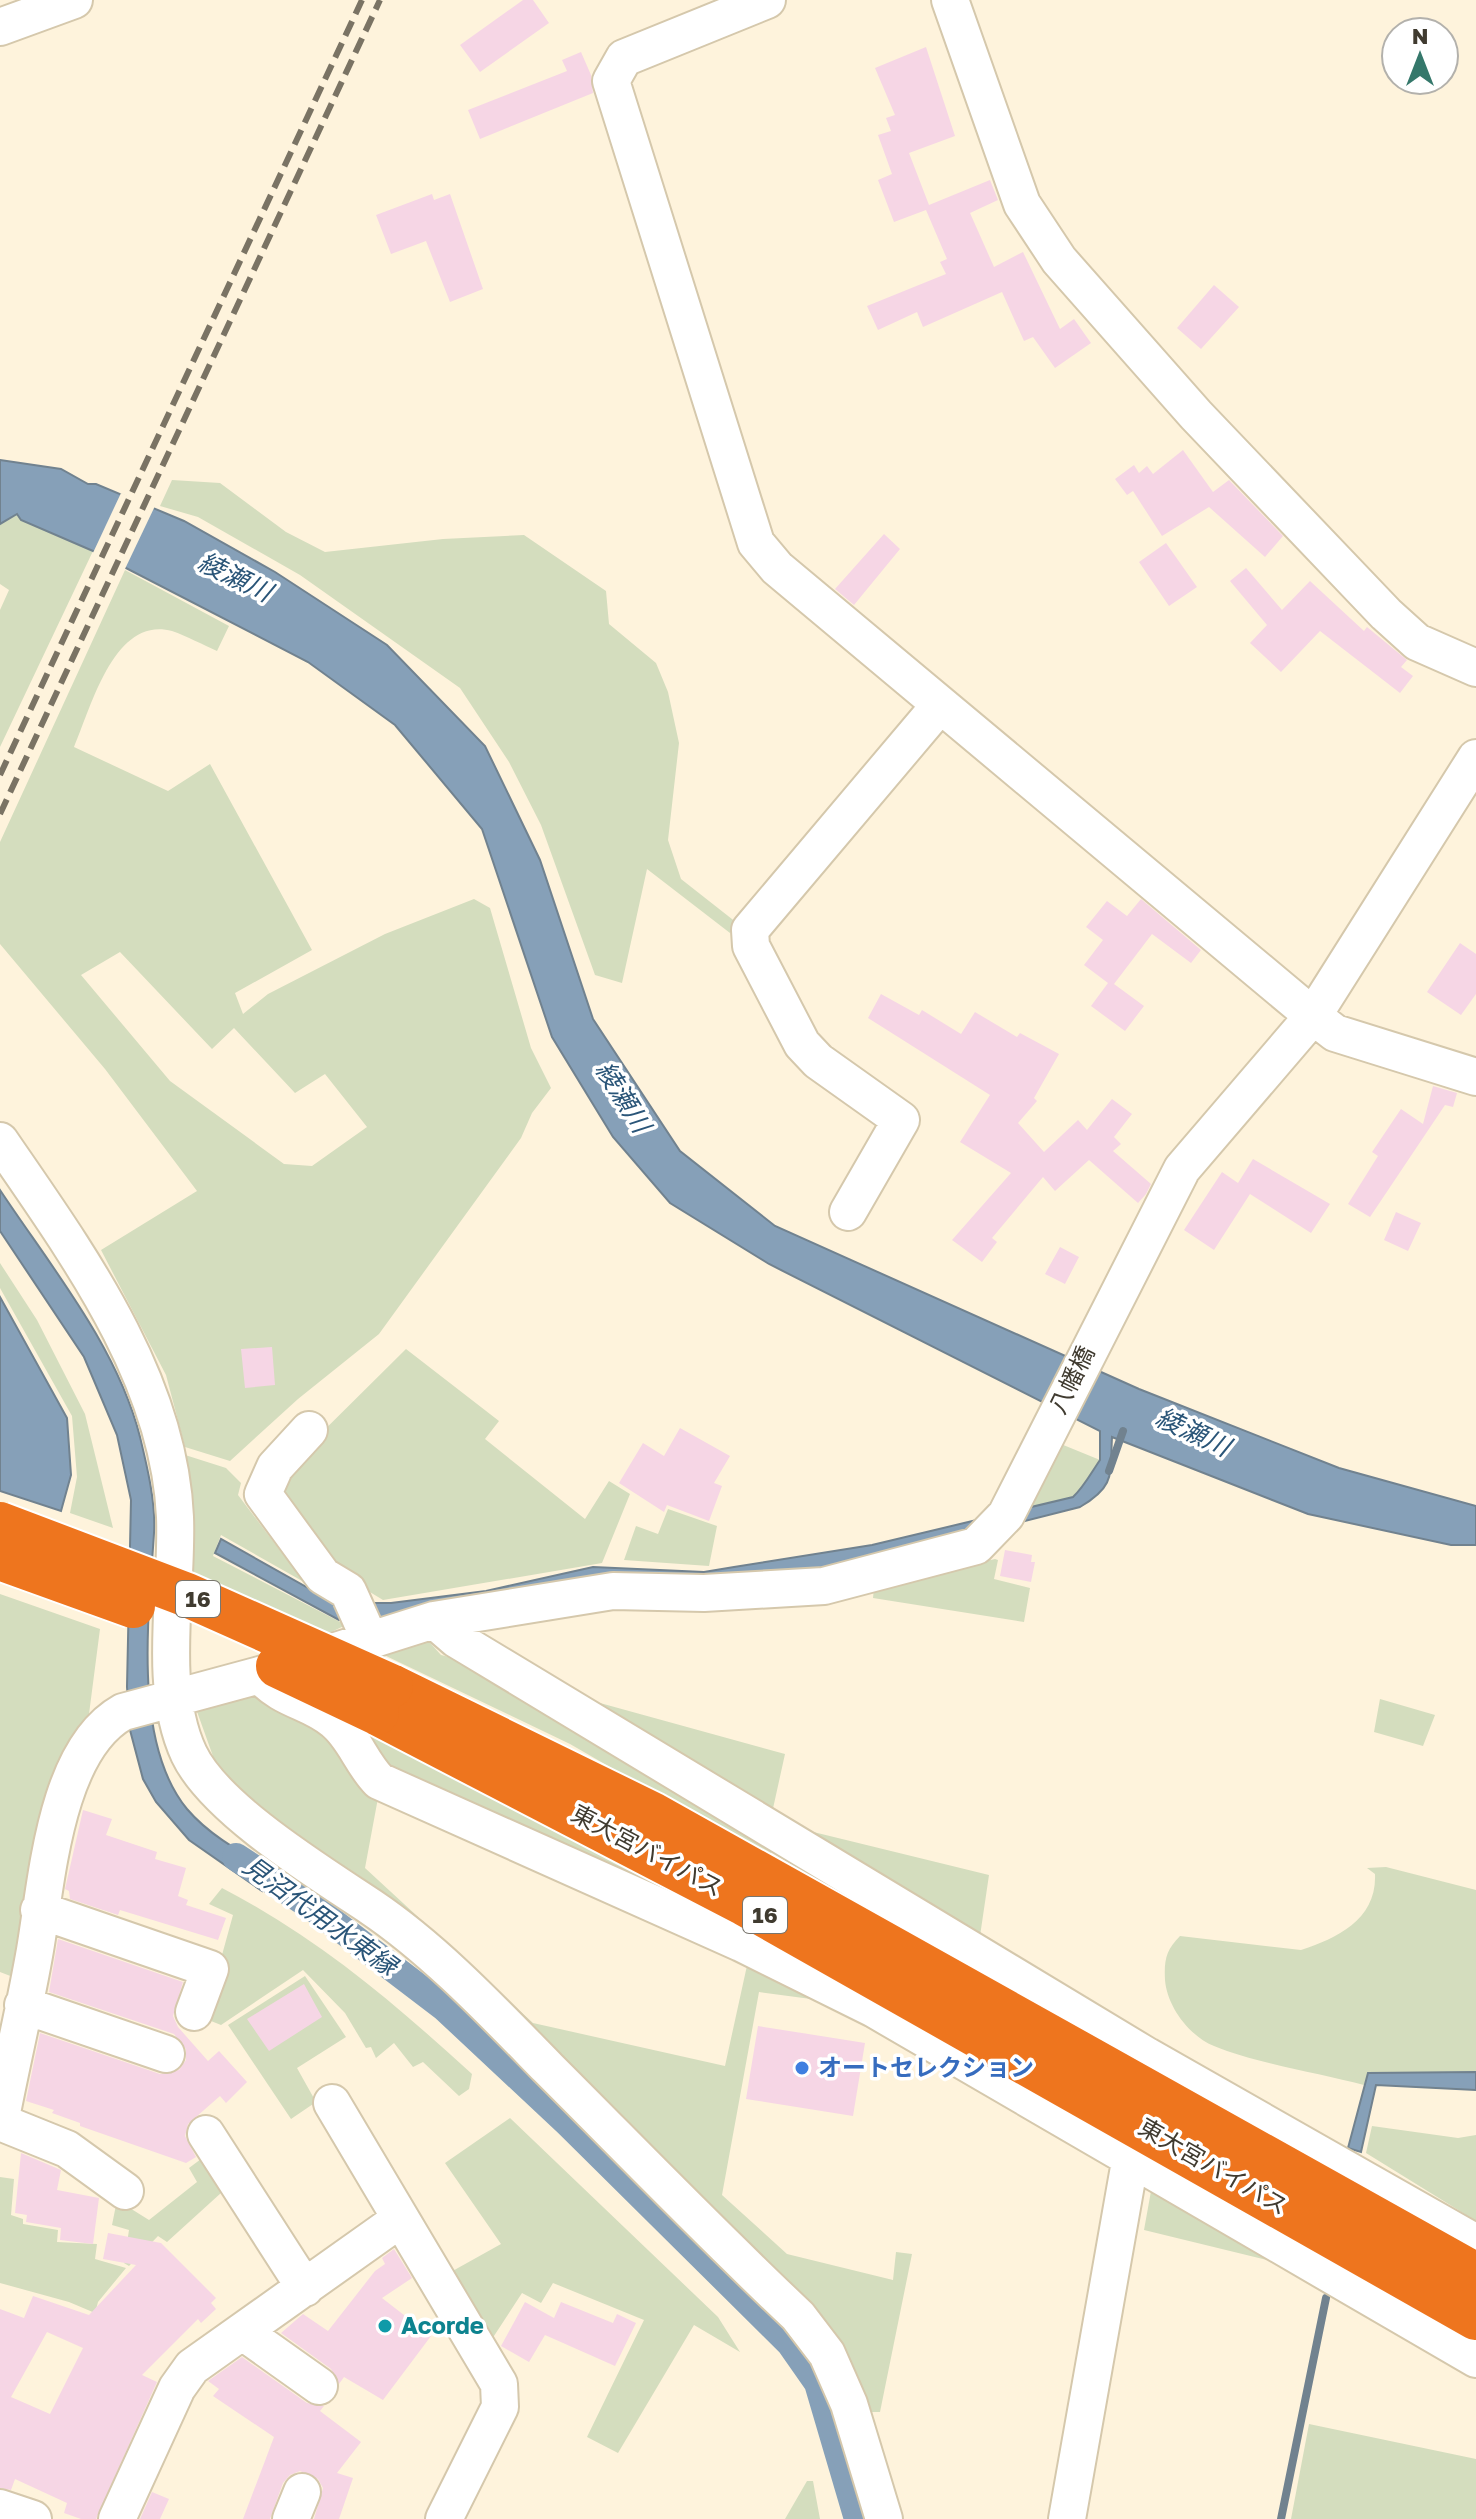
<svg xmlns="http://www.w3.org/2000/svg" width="1476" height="2519" font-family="'Golos Text','Noto Sans JP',sans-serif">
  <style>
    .green { fill: #d4ddbe; fill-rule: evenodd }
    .water { fill: #86a0b8; stroke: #71828f; stroke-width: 2 }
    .pier { fill: #fef3dc }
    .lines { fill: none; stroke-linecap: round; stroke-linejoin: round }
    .stream { stroke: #71828f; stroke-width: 8 }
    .canal { stroke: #86a0b8; stroke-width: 28 }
    .building { fill: #f6d6e5; fill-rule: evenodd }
    .minor-casing { stroke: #d5c8ac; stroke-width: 40 }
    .highway-casing { stroke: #fff; stroke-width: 48 }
    .minor { stroke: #fff; stroke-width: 36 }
    .highway { stroke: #ee751e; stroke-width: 44 }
    .rail { stroke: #7a7364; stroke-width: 6; stroke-dasharray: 16 8; stroke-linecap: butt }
    .highway-bridge-casing { stroke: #fff; stroke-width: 48; stroke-linecap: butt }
    .highway-bridge { stroke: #ee751e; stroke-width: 44 }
    .shop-dot { fill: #3f7fe0; stroke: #fff; stroke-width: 3 }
    .culture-dot { fill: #0f9aa8; stroke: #fff; stroke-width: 3 }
    .labels { text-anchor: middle; stroke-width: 7; stroke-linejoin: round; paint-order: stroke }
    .shield { fill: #fff; stroke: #79766e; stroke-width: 2 }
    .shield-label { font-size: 22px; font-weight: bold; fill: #403b30 }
    .street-label { font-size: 24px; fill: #403b30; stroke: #fff }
    .shop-label { font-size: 24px; font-weight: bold; fill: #366cbe; stroke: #fff; text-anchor: start }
    .culture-label { font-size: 24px; font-weight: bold; fill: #0d838f; stroke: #fff; text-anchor: start }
    .water-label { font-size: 26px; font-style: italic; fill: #2a5578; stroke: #fff }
  </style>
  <rect width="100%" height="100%" fill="#fef3dc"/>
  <path class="green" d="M172 480 220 483 286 532 325 552 443 539 524 535 606 591 609 624 656 663 668 692 679 743 668 840 681 879 737 923 730 933 647 869 622 983 595 975 541 825 509 762 460 688 300 575 198 517 160 506Z
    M17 514 21 520 93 551 0 747V610L9 590 0 584V524Z
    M125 570 229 626 217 651C203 645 187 636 172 631 114 615 91 708 74 747L168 791 210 764 312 950 235 993 243 1014 268 994 385 934 474 899 490 908 531 1048 551 1088 532 1113 521 1138 379 1334 298 1399 230 1461 185 1447 166 1375 101 1250 197 1191 105 1069 0 944V842ZM120 952 212 1049 234 1028 295 1093 325 1074 367 1127 312 1166 284 1164 170 1081 81 975Z
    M0 1263 37 1320 85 1414 113 1528 70 1513 77 1477 72 1416 0 1288Z
    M406 1349 499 1421 485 1439 585 1519 609 1481 630 1494 602 1563 383 1600 332 1569 273 1495 286 1468Z
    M1056 1442 1100 1460C1096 1466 1076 1495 1074 1497 1060 1505 1037 1506 1022 1509Z
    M182 1454 226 1468 241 1483 238 1495 304 1582 221 1535 213 1556 346 1625 327 1634 191 1575Z
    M668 1509 717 1526 709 1566 624 1560 636 1526 658 1534Z
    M995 1559 998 1560 994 1579 1030 1588 1024 1622 873 1598 874 1588Z
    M0 1594 100 1629 89 1714 38 1855 13 1977 0 1972Z
    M423 1635 441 1655 483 1665 773 1849 768 1858 570 1744 384 1655Z
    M255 1692 330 1724 378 1798 365 1868 533 2023 725 2066 748 1961 826 2001 759 1992 722 2195 787 2254 893 2280 896 2252 912 2254 880 2412H865L808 2306 699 2194 364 1879 298 1836 219 1773 195 1706Z
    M1380 1699 1435 1715 1423 1746 1374 1732Z
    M600 1703 785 1754 772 1813Z
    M352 1719 742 1923 737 1931 383 1770Z
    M793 1827 989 1875 980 1936Z
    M1386 1867 1476 1890V2072L1368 2073 1364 2085C1319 2073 1255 2063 1214 2046 1189 2036 1167 2006 1165 1980 1164 1960 1166 1950 1180 1936L1301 1950C1338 1938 1377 1919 1375 1874L1367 1868Z
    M222 1888C318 1938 393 2002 472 2074L469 2089 459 2096 423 2062 413 2067 394 2043 376 2058 371 2047 366 2048 345 2013 303 1970 221 2025 211 2021 217 1960 222 1955 233 1915 209 1904Z
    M305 1976 346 2037 297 2068 316 2102 291 2119 228 2025Z
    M510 2118 718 2317 740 2352 694 2325 618 2453 587 2437 644 2320 553 2283 541 2303 522 2293 492 2339 449 2273 501 2244 445 2163Z
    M1372 2126 1458 2138 1476 2135V2221L1366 2153Z
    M209 2153 232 2183 167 2242 158 2236 129 2266 124 2263 129 2230 112 2225 117 2200 149 2220 197 2182 189 2168Z
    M0 2177 14 2179 11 2215 23 2219V2224L58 2230 57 2242 97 2244 95 2259 126 2268 98 2302 95 2313 69 2302 0 2283Z
    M1153 2180 1270 2254 1267 2260 1144 2230Z
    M1309 2424 1476 2459V2519H1291Z
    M807 2481H813L820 2519H785Z"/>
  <path class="water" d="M0 460 61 469 88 484H96L184 521 275 572 387 645 485 746 540 860 593 1019 680 1151 775 1226 1139 1389 1339 1468 1476 1506V1545H1451L1308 1514 1112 1437C1110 1474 1116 1486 1080 1507L875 1559 726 1585 375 1619 339 1620 215 1553 221 1539 335 1603H391L486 1591 593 1567 704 1572 734 1567 872 1545 1073 1497C1084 1487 1091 1473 1100 1460V1431L769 1264 670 1203 613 1137 552 1037 482 829 395 725 308 662 93 551 21 520 17 514 0 524Z
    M0 1190C51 1267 117 1346 140 1437 147 1466 156 1503 154 1533 149 1614 132 1742 187 1809 210 1836 241 1852 271 1869L262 1891 189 1840 156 1802 143 1779 130 1730 127 1687 131 1500 117 1435 84 1357 0 1231Z
    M0 1297 67 1418 71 1475 61 1511 0 1491Z
    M1476 2072V2090L1376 2085 1361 2152 1348 2148 1368 2073Z"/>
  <path class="pier" d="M121 493 155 506 124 571 92 555Z"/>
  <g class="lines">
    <path class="stream" d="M1109 1471 1123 1431
      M1281 2519 1326 2298"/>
    <path class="canal" d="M236 1857 314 1908 444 2007 568 2123 790 2343 818 2383 858 2519"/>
  </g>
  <path class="building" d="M523 0H533L549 23 480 72 460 45Z
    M926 47 955 136 909 153 929 205 990 180 998 200 970 213 994 267 1023 252 1060 329 1074 319 1091 343 1055 368 1033 337 1024 341 1002 292 923 327 917 312 878 330 867 306 946 274 940 262 947 259 926 210 894 222 878 180 892 174 878 135 891 131 886 118 895 115 875 68Z
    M581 52 591 75 593 93 480 139 468 110 567 71 562 60Z
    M432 194 434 200 450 194 483 289 450 302 426 241 391 254 376 215Z
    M1214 285 1239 307 1201 349 1177 328Z
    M1183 450 1213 492 1229 480 1283 536 1265 557 1209 507 1162 536 1133 491 1127 495 1115 479 1134 465 1139 473 1147 466 1153 474Z
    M884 534 900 549 854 605 835 589Z
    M1166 543 1197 587 1169 606 1139 562Z
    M1246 568 1282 610 1310 581 1364 631 1367 627 1407 660 1401 667 1413 676 1400 693 1320 631 1281 672 1250 643 1267 625 1230 581Z
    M1141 899 1201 950 1191 963 1152 934 1114 984 1144 1006 1125 1031 1091 1006 1108 983 1084 965 1103 940 1086 927 1107 901 1127 916Z
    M1460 943 1476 954V994L1461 1015 1427 992Z
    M881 994 919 1015 922 1010 961 1034 975 1012 1017 1037 1020 1033 1059 1054 1034 1098 1037 1101 1018 1123 1044 1152 1078 1120 1087 1130 1112 1099 1132 1114 1114 1137 1121 1144 1113 1151 1151 1184 1146 1194 1138 1203 1089 1160 1055 1191 1043 1177 992 1238 997 1242 982 1262 952 1240 1011 1173 960 1142 990 1095 868 1018Z
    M1433 1086 1457 1093 1453 1107 1445 1105 1370 1217 1348 1204 1378 1156 1372 1152 1401 1109 1423 1124Z
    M1253 1159 1330 1204 1311 1233 1250 1194 1214 1250 1184 1230 1222 1172 1238 1183Z
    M1396 1212 1421 1223 1408 1251 1384 1240Z
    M1060 1247 1079 1257 1065 1284 1045 1274Z
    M272 1347 275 1385 245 1388 241 1349Z
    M680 1428 730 1456 714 1483 722 1486 709 1521 667 1505 664 1512 619 1483 643 1443 664 1456Z
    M1005 1550 1032 1555 1031 1562H1035L1031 1582 1000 1576Z
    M83 1810 112 1819 106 1835 157 1852 155 1859 186 1868 178 1896 188 1900 186 1905 226 1918 218 1940 120 1910 118 1915 70 1899 69 1891 65 1889Z
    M58 1939 183 1982 173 2016 178 2027 208 2061 219 2051 247 2082 226 2103 220 2096 188 2124 185 2136 196 2157 186 2163 80 2126V2123L52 2113 54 2110 26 2101 40 2033 160 2074 179 2070 186 2060V2049L174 2034 49 1992Z
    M304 1984 322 2017 269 2051 247 2019Z
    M758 2026 865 2043 853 2116 746 2099Z
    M21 2153 61 2170 57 2190 99 2198 93 2244 60 2240 61 2228 26 2222 27 2215 15 2213Z
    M108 2233 161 2243 216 2298 211 2303 216 2309 201 2323 198 2319 142 2375 157 2382 96 2519H81L64 2513 67 2503 15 2479 11 2490 0 2488V2309L24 2318 33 2296 89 2315 136 2265 103 2259ZM47 2332 83 2348 50 2414 11 2397Z
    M394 2249 412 2278 382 2298 431 2336 383 2400 344 2377 339 2384 331 2369 281 2333 303 2314 328 2331 375 2271 385 2264 382 2258Z
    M525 2302 554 2318 561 2302 613 2323 617 2314 636 2323 615 2366 545 2335 529 2362 501 2346Z
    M242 2357 307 2403 324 2406 320 2411 361 2442 337 2473 353 2478 339 2519H314L323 2488 318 2479 300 2471 290 2475 283 2483 270 2519H243L274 2437 213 2396 219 2389 208 2381Z
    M152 2492 169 2499 160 2519H140Z"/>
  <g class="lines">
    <defs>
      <path id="minor" d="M767 0 624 58 611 81 756 543 777 568 1313 1016 1335 1033 1476 1077
        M950 0 1022 204 1059 260 1196 415 1386 614 1417 642 1476 668
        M0 27 74 0
        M0 1141C76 1252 169 1377 175 1517 178 1590 157 1686 189 1754 215 1809 320 1873 371 1907 435 1950 495 2014 548 2068 631 2151 713 2236 798 2316L827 2354 849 2404 884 2519
        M848 1212 901 1120 818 1061 802 1044 751 946 750 930 940 705
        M309 1430 275 1467 263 1494 323 1576 348 1591 365 1629 375 1638
        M434 1620 456 1639 1147 2056 1476 2243
        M260 1675C283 1701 311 1701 334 1721 354 1737 361 1763 379 1781L741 1943 874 2009 1476 2359
        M39 1910 210 1969 194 2012
        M23 2005 166 2054
        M332 2103 499 2384 500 2407 444 2519
        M0 2122 67 2149 125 2191
        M0 2123C11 2065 25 2008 35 1950 47 1880 55 1750 123 1712L260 1675 434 1620 613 1591 704 1593 824 1586 976 1546 1006 1515 1182 1169 1313 1016 1476 758
        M206 2134 305 2288
        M243 2332 319 2386
        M0 2508 33 2519
        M117 2519 177 2388 192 2367 399 2220
        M291 2519 302 2492
        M1067 2519 1131 2156 1142 2137"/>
      <path id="highway" d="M391 1686 652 1814 1476 2275
        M377 1713 745 1904 1476 2318"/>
    </defs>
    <use href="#minor" class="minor-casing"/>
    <use href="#highway" class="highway-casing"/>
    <use href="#minor" class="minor"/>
    <use href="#highway" class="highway"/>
    <path class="rail" d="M0 775 362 0
      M0 814 380 0"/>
    <defs>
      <path id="highway-bridge" d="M0 1524 187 1595 391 1686
        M0 1558 133 1606
        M278 1666 377 1713"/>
    </defs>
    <use href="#highway-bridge" class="highway-bridge-casing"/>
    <use href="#highway-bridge" class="highway-bridge"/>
  </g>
  <circle class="shop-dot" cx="802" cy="2068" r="8"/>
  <circle class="culture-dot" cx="385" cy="2326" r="8"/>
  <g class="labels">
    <g class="shield">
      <rect x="176" y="1581" width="44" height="36" rx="6"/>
      <rect x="743" y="1897" width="44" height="36" rx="6"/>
    </g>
    <g class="shield-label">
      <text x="198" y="1607">16</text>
      <text x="765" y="1923">16</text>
    </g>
    <g class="street-label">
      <text transform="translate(1072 1380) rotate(-64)" y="8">八幡橋</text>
      <text transform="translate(647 1851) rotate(28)" y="8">東大宮バイパス</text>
      <text transform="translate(1213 2167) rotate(30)" y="8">東大宮バイパス</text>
    </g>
    <g class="shop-label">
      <text x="818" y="2076">オートセレクション</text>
    </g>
    <g class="culture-label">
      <text x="401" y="2334">Acorde</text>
    </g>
    <g class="water-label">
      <text transform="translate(235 577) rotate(26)" y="9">綾瀬川</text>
      <text transform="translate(623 1097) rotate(58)" y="9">綾瀬川</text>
      <text transform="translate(1193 1432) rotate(25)" y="9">綾瀬川</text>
      <text transform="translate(320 1916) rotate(36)" y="9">見沼代用水東縁</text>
    </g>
  </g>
  <g transform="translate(1420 56)"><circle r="38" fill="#ffffff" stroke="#b3b1ac" stroke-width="2"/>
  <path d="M0-6L14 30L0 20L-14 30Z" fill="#35786b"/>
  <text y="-12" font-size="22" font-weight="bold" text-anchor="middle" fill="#403b30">N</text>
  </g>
</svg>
